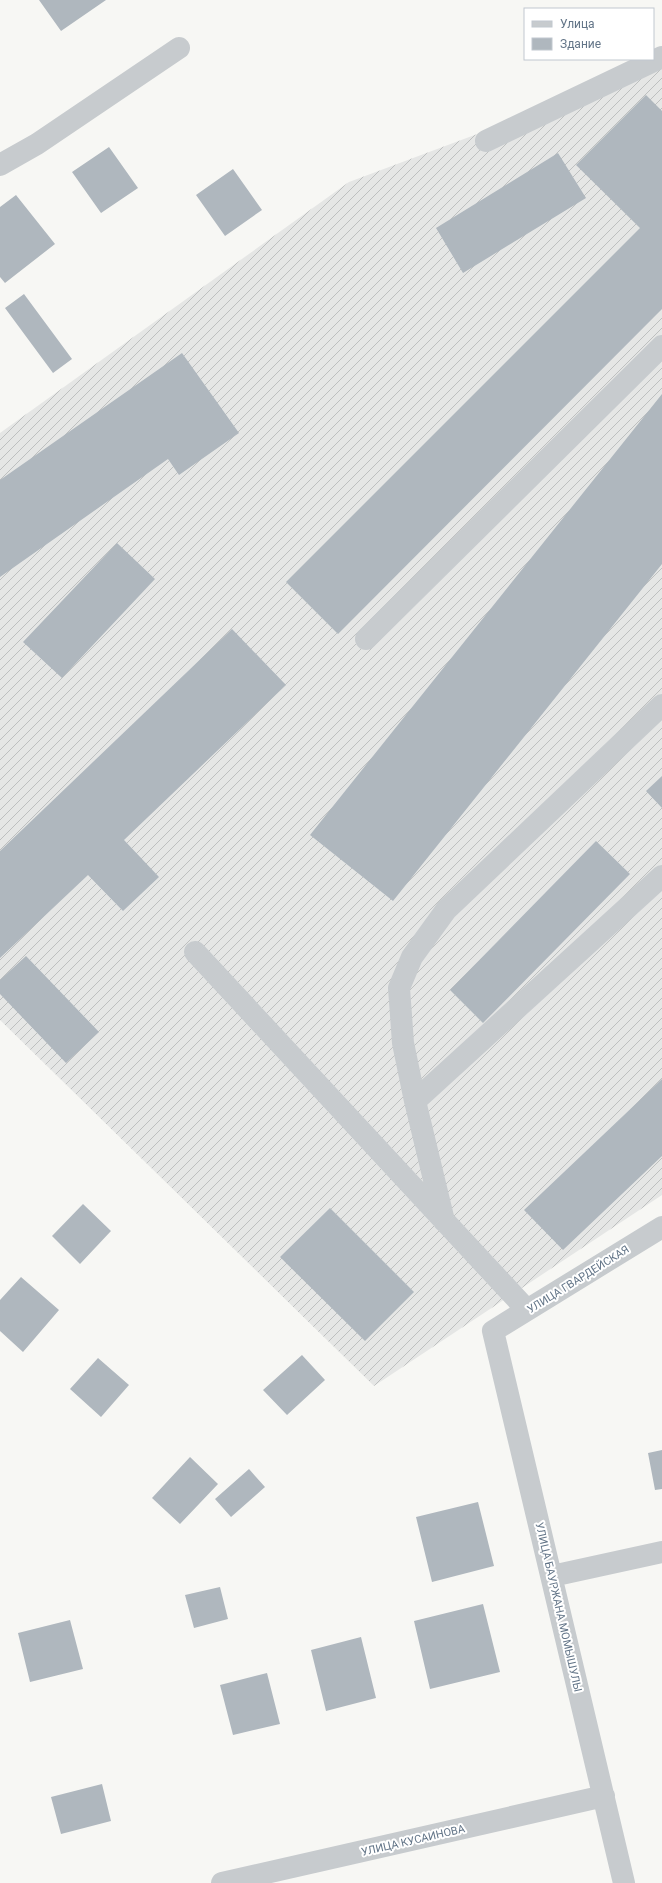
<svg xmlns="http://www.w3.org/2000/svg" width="662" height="1883" font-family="Roboto,sans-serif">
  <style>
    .industrial { fill: url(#industrial-furrows) }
    .building { fill: #afb7be }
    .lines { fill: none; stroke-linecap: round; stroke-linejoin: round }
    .minor { stroke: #c7cbce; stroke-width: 22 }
    .labels { text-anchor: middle; stroke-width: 4; stroke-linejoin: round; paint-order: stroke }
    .street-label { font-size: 11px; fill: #637588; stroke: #fff }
  </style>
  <defs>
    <pattern id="industrial-furrows" width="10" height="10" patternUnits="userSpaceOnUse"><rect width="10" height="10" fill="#e5e6e5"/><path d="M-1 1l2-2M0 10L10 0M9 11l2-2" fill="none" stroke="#bdbfbf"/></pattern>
  </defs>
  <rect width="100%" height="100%" fill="#f7f7f4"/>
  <path class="industrial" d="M662 65V1195L374 1386 0 1020V433L349 182Z"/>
  <path class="building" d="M39 0H106L61 31Z
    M646 95 662 111V309L338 634 286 582 640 228 576 165Z
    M109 147 138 188 101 213 72 172Z
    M558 153 586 198 463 273 436 228Z
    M233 169 262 210 225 236 196 195Z
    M16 195 55 244 5 283 0 277V207Z
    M24 294 72 359 53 373 5 308Z
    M182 353 239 433 179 475 168 459 0 577V480Z
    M662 394V564L393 901 310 835Z
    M117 543 155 579 62 678 23 642Z
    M232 629 286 685 124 840 159 877 123 911 88 875 0 958V851Z
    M662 776V808L646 791Z
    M596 841 630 874 483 1023 450 990Z
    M26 956 99 1032 66 1063 0 994V980Z
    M662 1079V1156L563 1250 524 1210Z
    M83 1204 111 1231 80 1264 52 1236Z
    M330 1208 414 1292 365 1341 280 1257Z
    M21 1277 59 1310 23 1352 0 1331V1300Z
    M302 1355 325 1380 287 1415 263 1390Z
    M98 1358 129 1385 101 1417 70 1389Z
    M662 1450V1489L655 1490 648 1453Z
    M190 1457 218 1484 180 1524 152 1498Z
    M249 1469 265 1487 231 1517 215 1499Z
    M478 1502 494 1566 432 1582 416 1517Z
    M220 1587 228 1619 194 1628 185 1595Z
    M483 1604 500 1672 430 1689 414 1621Z
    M70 1620 83 1669 30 1682 18 1633Z
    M361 1637 376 1698 326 1711 311 1650Z
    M267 1673 280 1724 233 1735 220 1685Z
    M102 1784 111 1821 61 1834 51 1797Z"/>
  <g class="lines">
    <path class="minor" d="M486 141 662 57
      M0 165 37 144 179 48
      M366 639 662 346
      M195 952 527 1310
      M415 1101 662 876
      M444 1221 415 1101 403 1043 399 988 412 957 446 910 662 705
      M552 1576 662 1552
      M222 1883 604 1796
      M624 1883 493 1331 662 1227"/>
  </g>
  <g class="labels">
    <g class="street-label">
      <text transform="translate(578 1279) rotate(-32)" y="4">УЛИЦА ГВАРДЕЙСКАЯ</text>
      <text transform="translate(559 1607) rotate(77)" y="4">УЛИЦА БАУРЖАНА МОМЫШУЛЫ</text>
      <text transform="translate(413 1840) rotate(-13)" y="4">УЛИЦА КУСАИНОВА</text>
    </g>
  </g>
  <rect x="524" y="8" width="130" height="52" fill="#ffffff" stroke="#c1c8cf"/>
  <rect x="532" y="21" width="20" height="6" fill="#c7cbce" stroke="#c1c8cf"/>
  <text x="560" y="28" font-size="12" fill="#637588">Улица</text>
  <rect x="532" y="38" width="20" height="12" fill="#afb7be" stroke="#c1c8cf"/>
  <text x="560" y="48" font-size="12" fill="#637588">Здание</text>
</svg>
